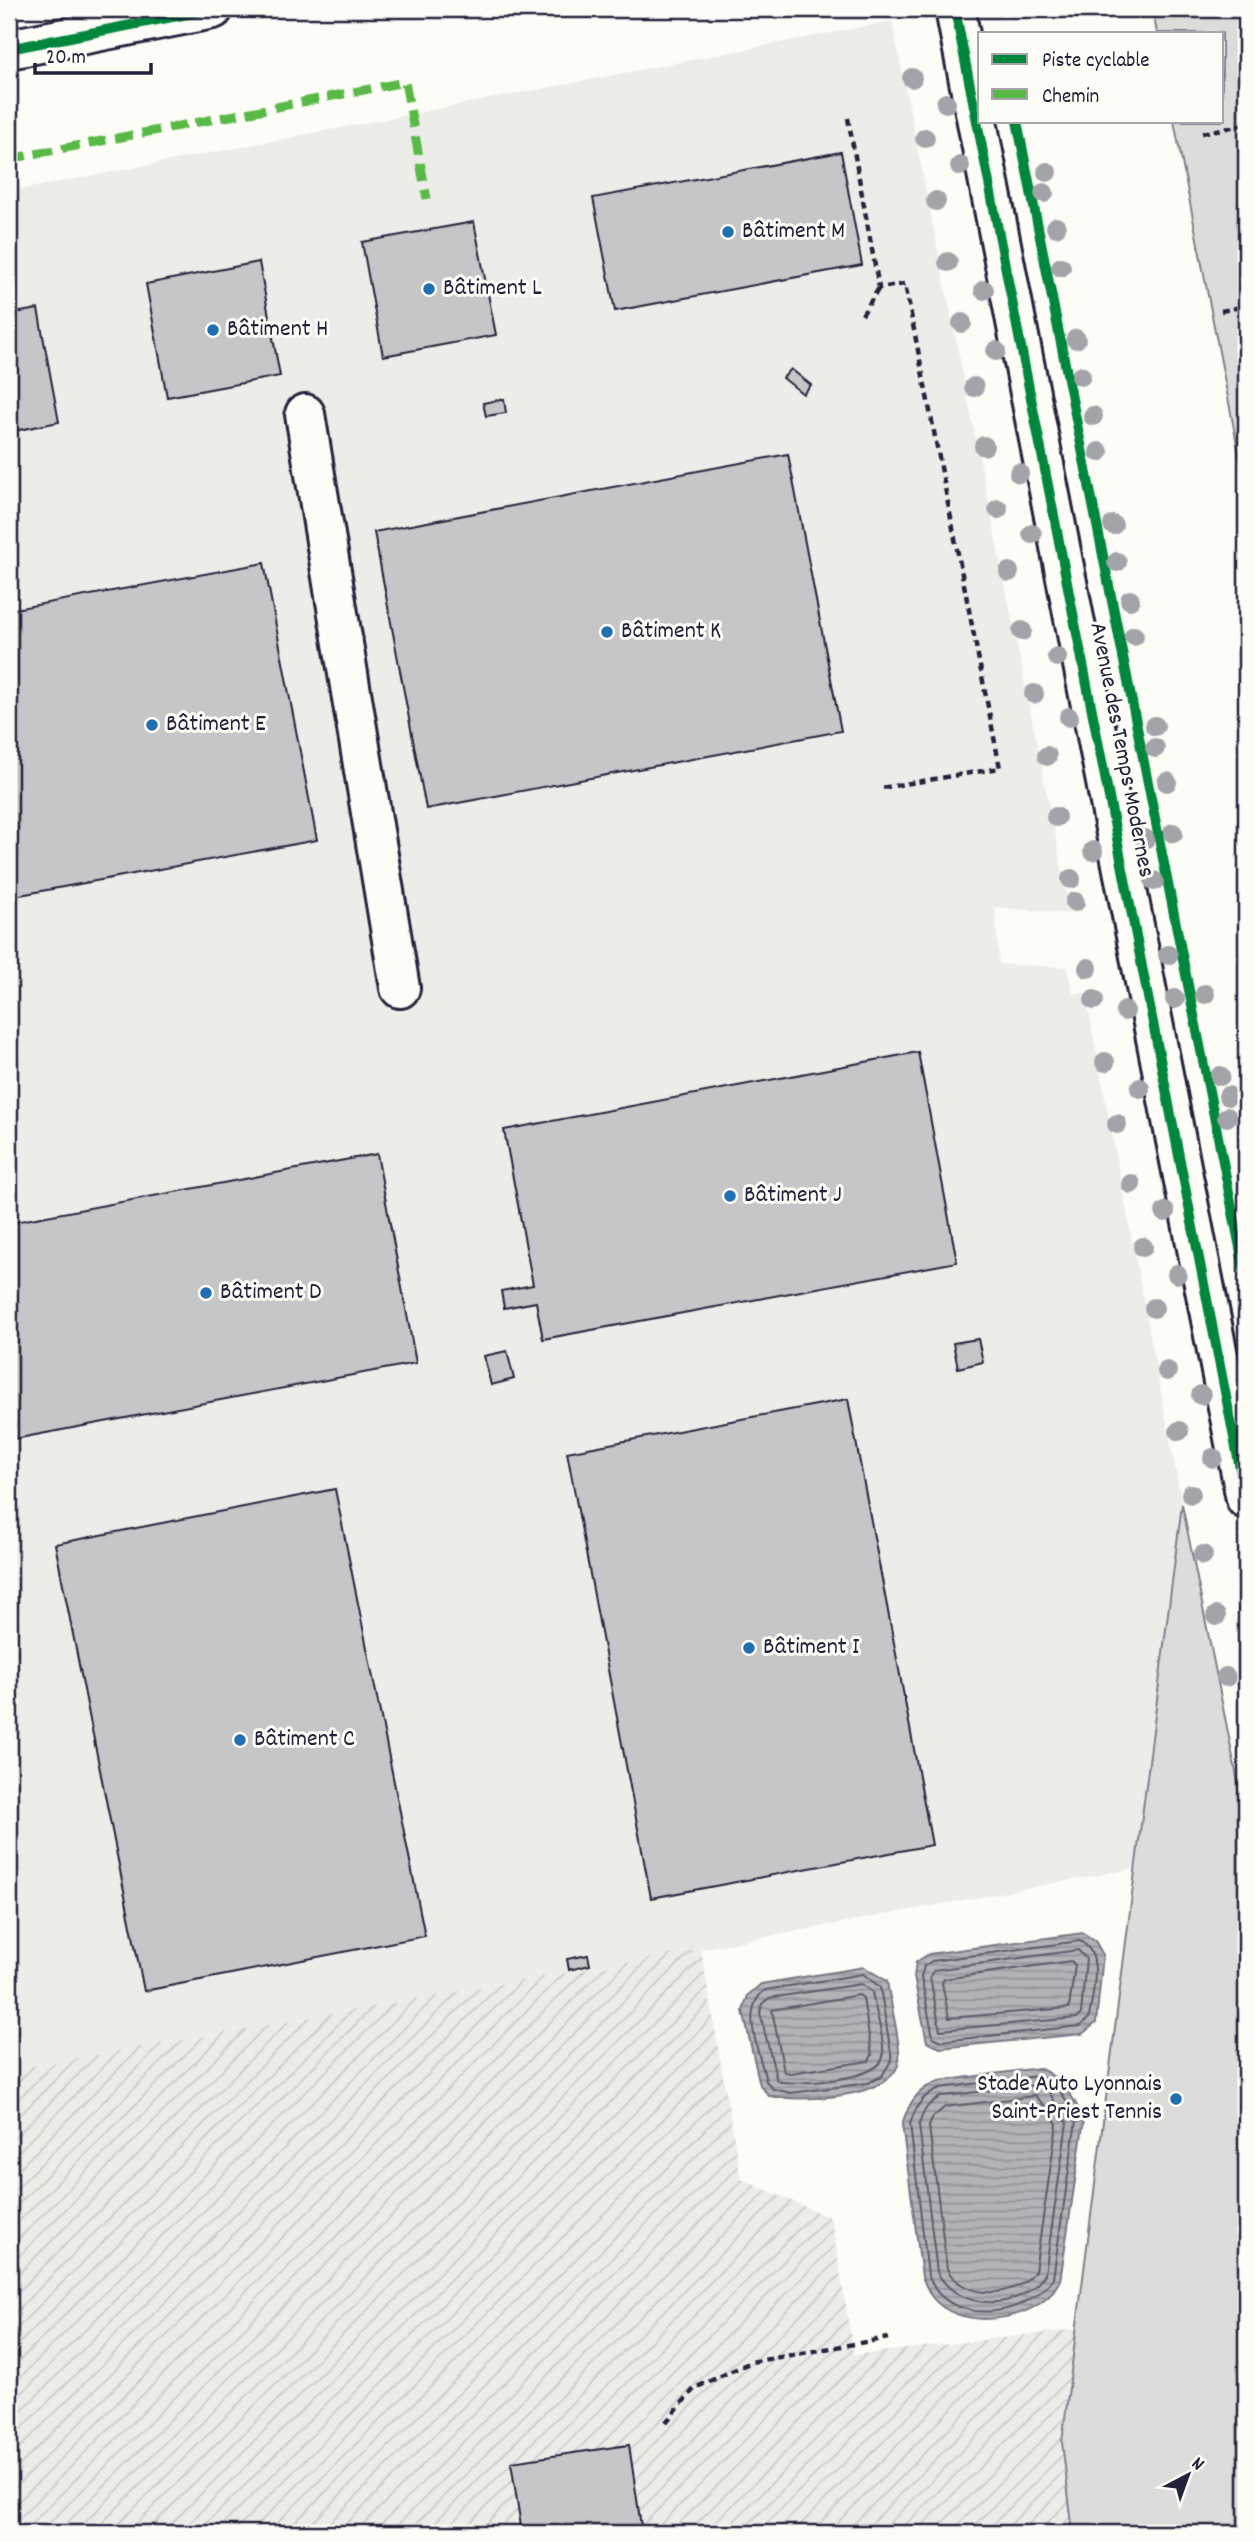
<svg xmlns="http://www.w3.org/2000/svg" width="1255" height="2542" font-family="Dekko,sans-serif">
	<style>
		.built { fill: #ecece9 }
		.industrial { fill: url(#industrial-furrows) }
		.garden { fill: #dddcdb; stroke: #807f8b; stroke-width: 2 }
		.water { fill: url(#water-rules); stroke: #787885; stroke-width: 2 }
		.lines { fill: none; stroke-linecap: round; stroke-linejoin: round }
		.shore { stroke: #5c5c6d; stroke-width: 2 }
		.building { fill: #c6c6c8; stroke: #22223b; stroke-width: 2 }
		.minor-casing { stroke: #22223b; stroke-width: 44 }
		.major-casing { stroke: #22223b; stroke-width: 44 }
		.path { stroke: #22223b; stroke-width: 4.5; stroke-dasharray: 7 5; stroke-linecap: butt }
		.minor { stroke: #fdfcf7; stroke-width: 38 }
		.major { stroke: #fdfcf7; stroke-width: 38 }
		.quiet { stroke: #58b947; stroke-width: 9; stroke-dasharray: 18 9; stroke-linecap: butt }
		.cycleway-casing { stroke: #fdfcf7; stroke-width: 15 }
		.cycleway { stroke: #00873e; stroke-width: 10 }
		.tree { fill: #a3a3aa }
		.poi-dot { fill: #1f6fb2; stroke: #fdfcf7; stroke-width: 2.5 }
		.labels { text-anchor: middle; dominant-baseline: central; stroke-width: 6; stroke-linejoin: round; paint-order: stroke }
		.poi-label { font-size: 24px; fill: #22223b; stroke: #fdfcf7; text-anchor: start }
		.street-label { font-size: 24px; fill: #22223b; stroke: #fdfcf7 }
	</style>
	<defs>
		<pattern id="industrial-furrows" width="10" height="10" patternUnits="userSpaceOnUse" patternTransform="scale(1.75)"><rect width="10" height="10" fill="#ecece9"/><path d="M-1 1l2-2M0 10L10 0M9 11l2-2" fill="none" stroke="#cacac9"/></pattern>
		<pattern id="water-rules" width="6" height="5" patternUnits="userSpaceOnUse" patternTransform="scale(1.75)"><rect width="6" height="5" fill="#b2b2b7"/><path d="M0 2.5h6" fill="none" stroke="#909096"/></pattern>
	</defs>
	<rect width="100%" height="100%" fill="#fdfcf7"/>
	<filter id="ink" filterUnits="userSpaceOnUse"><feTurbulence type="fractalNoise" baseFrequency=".0143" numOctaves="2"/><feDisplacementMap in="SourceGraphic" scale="14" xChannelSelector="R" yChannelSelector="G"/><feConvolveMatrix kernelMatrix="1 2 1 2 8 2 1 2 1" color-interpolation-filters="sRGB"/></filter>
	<g filter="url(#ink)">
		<path class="built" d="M 892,21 L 1071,914 L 995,907 L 999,964 L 1067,967 L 1073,994 L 1085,992 L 1182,1504 L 1136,1868 L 701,1949 L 9,2070 L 9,192 Z"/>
		<path class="industrial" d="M 701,1949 L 741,2179 L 831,2218 L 854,2355 L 1077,2329 L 1062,2442 L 1073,2533 L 9,2533 L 9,2070 Z"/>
		<path class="garden" d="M 1168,9 L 1246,9 L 1246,490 L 1174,121 L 1222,121 L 1222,33 L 1157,33 L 1153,12 Z
			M 1182,1504 L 1246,1822 L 1246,2533 L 1073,2533 L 1062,2442 Z"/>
		<path class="water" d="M 1083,1933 L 1095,1941 L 1103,1955 L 1096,2023 L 1082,2034 L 940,2048 L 927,2042 L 914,1977 L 916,1962 L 929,1954 Z
			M 864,1967 L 887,1981 C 889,1998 902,2046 899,2061 C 893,2099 799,2102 769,2096 L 760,2085 L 743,2011 L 748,1995 L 761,1984 Z
			M 1039,2068 C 1064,2080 1073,2096 1084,2120 L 1060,2281 C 1056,2286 1052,2294 1047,2298 C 1019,2323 957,2329 932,2297 C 928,2291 925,2283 922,2277 L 902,2124 C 909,2103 917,2089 939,2081 Z"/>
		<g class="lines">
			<path class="shore" d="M 1080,1941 C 1105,1954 1092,1995 1089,2018 L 1080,2026 L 942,2041 L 933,2037 L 921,1977 L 924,1966 L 932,1961 Z
				M 1078,1950 L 1086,1959 L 1081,2014 L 1077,2018 L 940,2030 L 930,1977 L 934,1970 Z
				M 1071,1961 L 1075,1965 L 1069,2008 L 949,2018 L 942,1983 L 944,1979 Z
				M 863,1974 L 880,1987 L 892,2059 L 882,2076 L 868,2083 L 791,2093 L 773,2089 L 766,2081 C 760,2053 739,2010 765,1990 Z
				M 861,1984 L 872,1992 C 875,2011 885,2038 883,2057 C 880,2080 796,2086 777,2081 L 760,2013 L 762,2004 L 769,1998 Z
				M 859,1995 L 863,1998 L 872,2055 L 869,2061 L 791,2073 L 784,2072 L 772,2010 Z
				M 1037,2076 C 1059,2083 1068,2101 1076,2121 L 1053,2278 C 1031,2312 970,2325 939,2294 C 934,2289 931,2281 928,2275 L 910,2124 C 916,2106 922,2095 940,2088 Z
				M 1036,2085 L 1048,2090 L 1067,2123 L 1045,2274 C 1021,2312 958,2312 937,2272 L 919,2125 C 923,2111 928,2102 943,2096 Z
				M 1035,2096 L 1050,2111 L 1057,2124 L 1035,2271 C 1016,2299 963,2300 947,2269 L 929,2126 L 933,2117 L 945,2107 Z"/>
		</g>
		<path class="building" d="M 841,152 L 862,265 L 615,311 L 593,198 Z
			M 474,222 L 496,335 L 383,356 L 362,242 Z
			M 259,262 L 280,376 L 167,397 L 146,284 Z
			M 38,309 L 59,422 L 9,432 L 9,314 Z
			M 791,369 L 811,385 L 803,394 L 783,378 Z
			M 504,399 L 506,413 L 486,416 L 483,403 Z
			M 788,454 L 841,731 L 426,809 L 374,532 Z
			M 264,563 L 317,840 L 9,897 L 9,610 Z
			M 918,1052 L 957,1262 L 543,1339 L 536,1302 L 504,1308 L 501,1291 L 533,1285 L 504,1130 Z
			M 377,1154 L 416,1363 L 9,1440 L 9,1223 Z
			M 978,1339 L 983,1362 L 958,1368 L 953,1343 Z
			M 507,1351 L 514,1379 L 491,1385 L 484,1356 Z
			M 848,1399 L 932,1845 L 651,1898 L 567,1452 Z
			M 335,1489 L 425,1936 L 144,1991 L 55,1544 Z
			M 588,1955 L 590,1965 L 569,1970 L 567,1959 Z
			M 629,2445 L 642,2533 L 522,2533 L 511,2462 Z"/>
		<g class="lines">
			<g class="minor-casing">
				<path id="minor" d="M 955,9 L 1246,1499
					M 305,414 L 400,988"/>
			</g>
			<g class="major-casing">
				<path id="major" d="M 9,49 L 213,9"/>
			</g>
			<path class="path" d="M 848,118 L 879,288 L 905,284 L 1000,768 L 881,788
				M 1202,133 L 1246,124
				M 1221,311 L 1246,306
				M 862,315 L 879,288
				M 666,2422 L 695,2388 L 751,2362 L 888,2338"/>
			<use href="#minor" class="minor"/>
			<use href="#major" class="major"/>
			<path class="quiet" d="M 9,159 L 405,82 L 427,199"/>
			<g class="cycleway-casing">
				<path id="cycleway" d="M 955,9 L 1246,1499
					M 9,49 L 213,9
					M 1017,121 L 1246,1278"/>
			</g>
			<use href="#cycleway" class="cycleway"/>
		</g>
		<g class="tree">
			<circle cx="912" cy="78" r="10"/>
			<circle cx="946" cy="103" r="10"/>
			<circle cx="925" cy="138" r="10"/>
			<circle cx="960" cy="166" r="10"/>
			<circle cx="1047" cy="172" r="10"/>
			<circle cx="1044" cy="193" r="10"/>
			<circle cx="936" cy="201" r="10"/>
			<circle cx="1056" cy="227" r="10"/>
			<circle cx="948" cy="262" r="10"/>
			<circle cx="1061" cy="267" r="10"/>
			<circle cx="984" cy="290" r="10"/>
			<circle cx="962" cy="323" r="10"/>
			<circle cx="1076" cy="339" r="10"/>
			<circle cx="996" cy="351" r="10"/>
			<circle cx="1081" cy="376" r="10"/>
			<circle cx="974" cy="387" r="10"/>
			<circle cx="1093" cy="416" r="10"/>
			<circle cx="984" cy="446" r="10"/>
			<circle cx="1099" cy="452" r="10"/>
			<circle cx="1019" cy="473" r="10"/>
			<circle cx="998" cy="509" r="10"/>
			<circle cx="1113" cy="525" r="10"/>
			<circle cx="1032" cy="534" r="10"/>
			<circle cx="1117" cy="562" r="10"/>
			<circle cx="1009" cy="572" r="10"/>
			<circle cx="1130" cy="600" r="10"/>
			<circle cx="1022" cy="631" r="10"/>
			<circle cx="1134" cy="636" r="10"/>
			<circle cx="1057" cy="657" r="10"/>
			<circle cx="1034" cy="694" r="10"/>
			<circle cx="1069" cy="717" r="10"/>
			<circle cx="1155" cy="726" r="10"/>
			<circle cx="1155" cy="748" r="10"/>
			<circle cx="1047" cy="756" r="10"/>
			<circle cx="1167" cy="782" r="10"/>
			<circle cx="1056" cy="817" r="10"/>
			<circle cx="1173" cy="833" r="10"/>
			<circle cx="1145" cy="839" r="10"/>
			<circle cx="1093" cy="851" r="10"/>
			<circle cx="1071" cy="879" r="10"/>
			<circle cx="1154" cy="881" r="10"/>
			<circle cx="1075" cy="902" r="10"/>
			<circle cx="1168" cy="955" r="10"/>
			<circle cx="1088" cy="968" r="10"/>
			<circle cx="1205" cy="994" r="10"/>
			<circle cx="1175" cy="999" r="10"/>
			<circle cx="1094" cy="1000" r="10"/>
			<circle cx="1125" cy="1011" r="10"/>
			<circle cx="1105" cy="1062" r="10"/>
			<circle cx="1220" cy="1076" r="10"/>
			<circle cx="1140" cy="1088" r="10"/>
			<circle cx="1228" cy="1096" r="10"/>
			<circle cx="1227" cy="1117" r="10"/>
			<circle cx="1117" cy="1124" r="10"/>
			<circle cx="1131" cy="1184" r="10"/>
			<circle cx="1165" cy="1212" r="10"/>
			<circle cx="1143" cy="1247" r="10"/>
			<circle cx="1177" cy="1274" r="10"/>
			<circle cx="1154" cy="1308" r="10"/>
			<circle cx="1167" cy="1371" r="10"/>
			<circle cx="1201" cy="1395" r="10"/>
			<circle cx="1179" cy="1431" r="10"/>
			<circle cx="1213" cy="1458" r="10"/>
			<circle cx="1191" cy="1494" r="10"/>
			<circle cx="1203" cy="1555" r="10"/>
			<circle cx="1216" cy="1616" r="10"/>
			<circle cx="1226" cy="1677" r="10"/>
		</g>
	</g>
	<g class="poi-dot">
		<circle cx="728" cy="232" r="7"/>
		<circle cx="429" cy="289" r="7"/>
		<circle cx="213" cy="330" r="7"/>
		<circle cx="607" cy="632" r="7"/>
		<circle cx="152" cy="725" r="7"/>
		<circle cx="730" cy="1196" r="7"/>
		<circle cx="206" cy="1293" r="7"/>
		<circle cx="749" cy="1648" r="7"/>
		<circle cx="240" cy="1740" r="7"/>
		<circle cx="1176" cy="2099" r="7"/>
	</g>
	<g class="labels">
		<g class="poi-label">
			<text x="742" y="232">Bâtiment M</text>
			<text x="443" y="289">Bâtiment L</text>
			<text x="227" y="330">Bâtiment H</text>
			<text x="621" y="632">Bâtiment K</text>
			<text x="166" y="725">Bâtiment E</text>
			<text x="744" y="1196">Bâtiment J</text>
			<text x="220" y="1293">Bâtiment D</text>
			<text x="763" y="1648">Bâtiment I</text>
			<text x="254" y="1740">Bâtiment C</text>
			<text x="1162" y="2085" text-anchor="end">Stade Auto Lyonnais<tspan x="1162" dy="28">Saint-Priest Tennis</tspan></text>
		</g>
		<g class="street-label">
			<text transform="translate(1121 750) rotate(79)">Avenue des Temps Modernes</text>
		</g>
	</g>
	<rect width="1255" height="2542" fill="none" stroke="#fdfcf7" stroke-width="35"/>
	<rect x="18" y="18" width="1220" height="2507" fill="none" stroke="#22223b" stroke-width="2.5" filter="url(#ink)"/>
	<rect x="978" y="32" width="245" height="91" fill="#fdfcf7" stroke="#a5a5ac" stroke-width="2"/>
	<rect x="992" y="54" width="35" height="10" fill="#00873e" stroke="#a5a5ac" stroke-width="2"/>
	<text x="1042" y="66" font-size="21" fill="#22223b">Piste cyclable</text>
	<rect x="992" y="89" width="35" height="10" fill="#58b947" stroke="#a5a5ac" stroke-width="2"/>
	<text x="1042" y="102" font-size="21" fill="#22223b">Chemin</text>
	<g transform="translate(1188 2475) rotate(41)" stroke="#fdfcf7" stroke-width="5" paint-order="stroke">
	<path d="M0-5L12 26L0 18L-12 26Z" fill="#22223b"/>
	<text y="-10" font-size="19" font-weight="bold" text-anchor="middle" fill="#22223b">N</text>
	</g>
	<path d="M35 63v10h116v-10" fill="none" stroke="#22223b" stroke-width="3.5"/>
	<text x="46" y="63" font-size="21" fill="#22223b" stroke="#fdfcf7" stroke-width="5" paint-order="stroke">20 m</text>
</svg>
